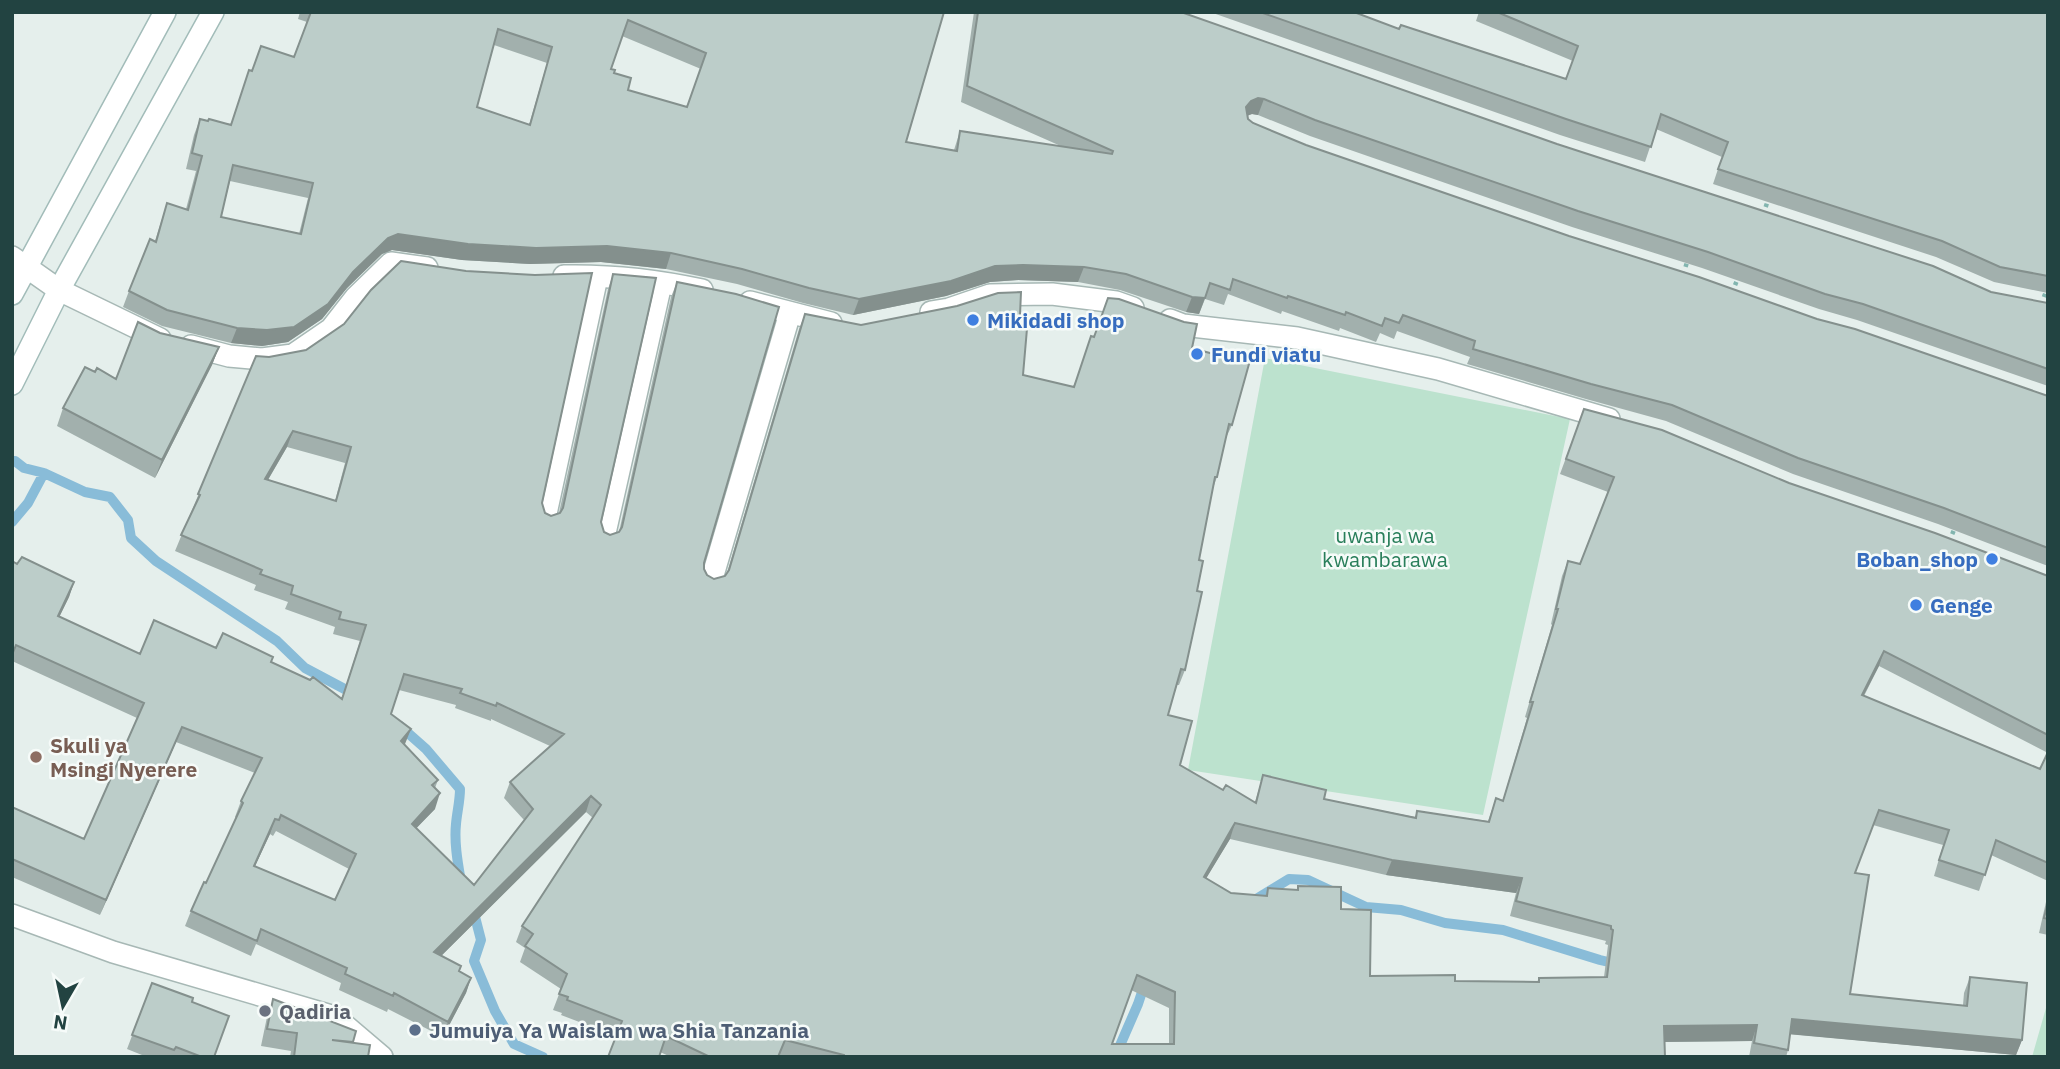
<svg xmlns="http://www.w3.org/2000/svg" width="2060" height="1069" font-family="'IBM Plex Sans',sans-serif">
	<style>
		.green { fill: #bce2ce }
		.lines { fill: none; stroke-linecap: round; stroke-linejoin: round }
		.stream { stroke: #89bcd8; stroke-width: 10 }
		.service-casing { stroke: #a7b8b5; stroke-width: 19 }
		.minor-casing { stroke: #a7b8b5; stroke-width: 24 }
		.secondary-casing { stroke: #a2bcb9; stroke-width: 24 }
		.path { stroke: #82b5af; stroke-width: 4.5; stroke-dasharray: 3.5 5; stroke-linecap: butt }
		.service { stroke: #fff; stroke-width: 16 }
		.minor { stroke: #fff; stroke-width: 21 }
		.secondary { stroke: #fff; stroke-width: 21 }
		.wall { fill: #a2b0ad; fill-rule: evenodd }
		.shaded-wall { fill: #84908d }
		.building { fill: #bccdc9; stroke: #84908d; stroke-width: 2; fill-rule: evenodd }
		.shop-dot { fill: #3f7fe0; stroke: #f6fbf9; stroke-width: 2.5 }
		.education-dot { fill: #8d6e63; stroke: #f6fbf9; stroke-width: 2.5 }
		.worship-dot { fill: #6b7280; stroke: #f6fbf9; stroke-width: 2.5 }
		.service-dot { fill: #5c6f8a; stroke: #f6fbf9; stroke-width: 2.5 }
		.labels { text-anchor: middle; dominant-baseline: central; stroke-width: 5; stroke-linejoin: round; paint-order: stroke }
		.shop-label { font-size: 21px; font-weight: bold; fill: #366cbe; stroke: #f6fbf9; text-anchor: start }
		.park-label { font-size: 21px; fill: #287e5a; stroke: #f6fbf9 }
		.education-label { font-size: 21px; font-weight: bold; fill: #785e54; stroke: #f6fbf9; text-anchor: start }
		.worship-label { font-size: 21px; font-weight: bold; fill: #5b616d; stroke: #f6fbf9; text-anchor: start }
		.service-label { font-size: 21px; font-weight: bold; fill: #4e5e75; stroke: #f6fbf9; text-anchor: start }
	</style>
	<rect width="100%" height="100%" fill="#e5efec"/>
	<path class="green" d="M 1265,358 L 1570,419 L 1483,815 L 1188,770 Z
		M 2048,1001 L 2048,1057 L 2032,1057 Z"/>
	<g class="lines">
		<path class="stream" d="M 15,461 L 24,468 L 44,473 L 85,492 L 110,497 L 128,520 L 131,538 L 156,561 L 277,641 L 305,668 L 354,694
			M 12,522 L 28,503 L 44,473
			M 400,726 L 426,749 L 460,789 C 460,801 457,812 456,824 C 454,843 458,864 461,882
			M 1253,901 L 1289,879 L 1308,880 L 1366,907 L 1401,910 L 1445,923 L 1503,930 L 1600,960 L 1617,964
			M 473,909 L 481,940 L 474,961 L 495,1011 L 514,1044 L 543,1057
			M 1115,1057 L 1138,1004 L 1145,983"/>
		<g class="service-casing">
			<path id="service" d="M 547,521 L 600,275
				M 606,540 L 664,282"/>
		</g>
		<g class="minor-casing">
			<path id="minor" d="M 12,257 L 59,290 L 160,339
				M 564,276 C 611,275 656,280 702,290
				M 750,302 L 831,323
				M 931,312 L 949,309 L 990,295 L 1052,294 L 1116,302 L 1133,308
				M 1170,320 L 1183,325 L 1297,338 L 1438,369 L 1609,419
				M 191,346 L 229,356 L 262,359 L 293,355 L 331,329 L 356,297 L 391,263 L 427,268
				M 711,582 L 790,313
				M 12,915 L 113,952 L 335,1017 L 382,1057"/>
		</g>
		<g class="secondary-casing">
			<path id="secondary" d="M 12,294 L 165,12
				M 12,384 L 59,290 L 213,12"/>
		</g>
		<path class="path" d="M 1763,215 L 1769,197
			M 1683,275 L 1688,259
			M 1732,293 L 1739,275
			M 2041,305 L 2048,286
			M 1949,542 L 1956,525"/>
		<use href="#service" class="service"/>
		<use href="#minor" class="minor"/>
		<use href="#secondary" class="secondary"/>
	</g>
	<path class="wall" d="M 300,12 L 944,12 L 906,142 L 954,150 L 960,131 L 1063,147 L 961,102 L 974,12 L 1181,12 L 1557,144 L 1991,292 L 2048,303 L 2048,386 L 1857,320 L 1819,309 L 1702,268 L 1572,227 L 1310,136 L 1258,115 L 1252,114 L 1247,116 L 1248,119 L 1253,123 L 1306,145 L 1569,236 L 2048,396 L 2048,566 L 1938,524 L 1793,474 L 1666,421 L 1586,399 L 1467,364 L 1470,357 L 1397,331 L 1394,339 L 1380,333 L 1376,342 L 1340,328 L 1339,331 L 1282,311 L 1281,314 L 1228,294 L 1224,305 L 1205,299 L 1199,314 L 1186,312 L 1120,290 L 1078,282 L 1018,280 L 990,282 L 946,296 L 853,315 L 803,303 L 737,284 L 666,269 L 601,262 L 530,264 L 462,260 L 392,250 L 382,254 L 347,288 L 322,319 L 288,342 L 262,346 L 231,343 L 162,326 L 123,307 L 129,291 L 155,241 L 167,203 L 186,209 L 196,171 L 186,169 L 194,135 L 200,119 L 231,124 L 294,57 L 307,22 L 298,19 ZM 622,36 L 701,69 L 687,107 L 628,90 L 611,69 ZM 494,45 L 547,63 L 529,125 L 477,107 ZM 230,181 L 308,198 L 299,234 L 221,217 Z
		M 1210,12 L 1354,12 L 1399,29 L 1566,79 L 1573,61 L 1476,21 L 1479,12 L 2048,12 L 2048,293 L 1994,282 L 1936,257 L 1713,184 L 1722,157 L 1656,129 L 1645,162 L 1560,135 Z
		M 613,274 L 601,522 L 604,532 L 610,535 L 619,532 L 671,297 L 677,282 L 704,569 L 707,575 L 714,579 L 725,576 L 727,573 L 799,329 L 805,314 L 861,325 L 1020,315 L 1023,375 L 1073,387 L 1094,337 L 1192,348 L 1232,425 L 1225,440 L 1217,477 L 1213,488 L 1199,560 L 1197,591 L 1185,670 L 1179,685 L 1177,685 L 1168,715 L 1180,765 L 1223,790 L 1255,802 L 1263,775 L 1324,799 L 1415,817 L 1417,811 L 1488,821 L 1496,798 L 1503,800 L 1527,718 L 1525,717 L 1552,625 L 1551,624 L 1562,576 L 1568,561 L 1580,564 L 1608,492 L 1560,474 L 1584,409 L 2048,576 L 2048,881 L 1991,855 L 1979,891 L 1934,876 L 1943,845 L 1873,825 L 1855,873 L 1850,994 L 1963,1005 L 1964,993 L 1970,977 L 2022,1040 L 2016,1055 L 1790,1034 L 1788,1050 L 1786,1057 L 1749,1057 L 1752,1041 L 1664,1042 L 1665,1057 L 784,1057 L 779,1056 L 779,1057 L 671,1057 L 660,1052 L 659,1057 L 608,1057 L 616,1036 L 561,1015 L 562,1013 L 553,1010 L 561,989 L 520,962 L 525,948 L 516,942 L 522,926 L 593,818 L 586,812 L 441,956 L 460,972 L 471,978 L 466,993 L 443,1037 L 388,1009 L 387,1012 L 339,990 L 341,983 L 256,944 L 251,956 L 185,926 L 191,911 L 206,883 L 236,818 L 235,817 L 241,801 L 255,773 L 176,742 L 100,915 L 12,877 L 12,807 L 84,839 L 137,718 L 12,661 L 12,561 L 74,582 L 69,597 L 59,617 L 140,654 L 216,648 L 271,662 L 342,698 L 360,641 L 333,634 L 335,627 L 285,609 L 288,602 L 254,590 L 256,585 L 175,551 L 256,356 L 542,503 L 545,513 L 551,516 L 559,513 L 608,289 ZM 287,447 L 345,463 L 335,501 L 268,480 ZM 1879,666 L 2048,753 L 2040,769 L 1864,696 ZM 399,690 L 456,705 L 455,708 L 491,721 L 491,719 L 550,746 L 510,782 L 504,798 L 524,820 L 474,885 L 416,828 L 435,809 L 435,788 L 438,780 L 404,745 L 391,714 ZM 276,831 L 349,869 L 335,900 L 255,866 L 270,834 L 273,836 ZM 1230,839 L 1386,875 L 1516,893 L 1510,916 L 1606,941 L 1605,944 L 1608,945 L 1604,977 L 1539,978 L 1537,982 L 1455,981 L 1370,976 L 1341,909 L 1298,886 L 1297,890 L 1268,888 L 1265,896 L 1231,893 L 1206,878 ZM 1131,990 L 1169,1008 L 1169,1044 L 1112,1044 Z
		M 160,333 L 219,347 L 212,365 L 155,478 L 57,426 L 63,408 L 95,372 L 116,379 Z
		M 2048,893 L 2048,935 L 2039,933 Z
		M 152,983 L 192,1002 L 214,1057 L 147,1057 L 127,1049 Z
		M 273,999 L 353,1043 L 368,1057 L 290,1057 L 291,1051 L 261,1046 L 267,1017 Z"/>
	<path class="shaded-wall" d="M 1258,98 L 1264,99 L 1258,115 L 1252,114 L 1246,116 L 1246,107 L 1251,101 Z
		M 398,234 L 607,246 L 671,253 L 666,269 L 601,262 L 530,264 L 462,260 L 392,250 L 382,254 L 347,288 L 322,319 L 288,342 L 262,346 L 231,343 L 237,328 L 353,272 L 388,238 Z
		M 1023,265 L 1084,267 L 1078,282 L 1018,280 L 990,282 L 946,296 L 853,315 L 859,299 L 995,266 Z
		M 1192,297 L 1205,298 L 1199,314 L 1186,312 Z
		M 219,347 L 212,365 L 155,478 L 162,460 Z
		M 293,431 L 287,447 L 259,495 L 265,479 Z
		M 74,582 L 69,597 L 52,632 L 58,616 Z
		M 1884,651 L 1879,666 L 1856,710 L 1862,695 Z
		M 182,727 L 176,742 L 100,915 L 106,900 Z
		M 411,729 L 405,744 L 395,756 L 401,741 Z
		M 440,793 L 435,809 L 406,839 L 412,824 Z
		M 591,796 L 586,812 L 429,968 L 434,952 Z
		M 275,819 L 270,834 L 248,881 L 254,866 Z
		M 1235,823 L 1230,839 L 1198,892 L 1204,877 Z
		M 1392,860 L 1522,878 L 1516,893 L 1386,875 Z
		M 471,978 L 466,993 L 443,1037 L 448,1022 Z
		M 1792,1019 L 2022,1040 L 2016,1055 L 1787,1034 Z
		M 1757,1025 L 1752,1041 L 1658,1042 L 1664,1026 Z"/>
	<path class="building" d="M 311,12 L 944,12 L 906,142 L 957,151 L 960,131 L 1112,154 L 1113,151 L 967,86 L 978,12 L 1181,12 L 1557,144 L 1933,266 L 1991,292 L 2048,303 L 2048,369 L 1863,304 L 1825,294 L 1708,252 L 1578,211 L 1315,120 L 1264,99 L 1258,98 L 1251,101 L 1246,107 L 1248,119 L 1253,123 L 1306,145 L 1569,236 L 1699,277 L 1817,319 L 1855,329 L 2048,396 L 2048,548 L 1944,508 L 1798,458 L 1672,405 L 1591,384 L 1473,349 L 1475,341 L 1403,315 L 1399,323 L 1385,318 L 1382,326 L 1346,312 L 1345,315 L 1288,296 L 1287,298 L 1233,279 L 1230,290 L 1210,283 L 1205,298 L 1192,297 L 1126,274 L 1084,267 L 1023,265 L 995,266 L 951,281 L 859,299 L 809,288 L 742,269 L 671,253 L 607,246 L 536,248 L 468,244 L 398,234 L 388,238 L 353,272 L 328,304 L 294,327 L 267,330 L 237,328 L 167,310 L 129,291 L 150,239 L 156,242 L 167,203 L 188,210 L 202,156 L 192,153 L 200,119 L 208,121 L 209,119 L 231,125 L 249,70 L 252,71 L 261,46 L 294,57 ZM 628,20 L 706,53 L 687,107 L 628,90 L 631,78 L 614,73 L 615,70 L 611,69 ZM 498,29 L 552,47 L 530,125 L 477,107 ZM 233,165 L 313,183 L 301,234 L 221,217 Z
		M 1260,12 L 1354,12 L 1399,29 L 1401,25 L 1566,79 L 1578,46 L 1497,12 L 2048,12 L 2048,276 L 2000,267 L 1942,241 L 1718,169 L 1728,142 L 1661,114 L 1651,147 L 1566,119 Z
		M 401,261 L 466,271 L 535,275 L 592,273 L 542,503 L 545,513 L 551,516 L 560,513 L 563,508 L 613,274 L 656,278 L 601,522 L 604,532 L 610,535 L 619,532 L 622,527 L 677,282 L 736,294 L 779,307 L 704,563 L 704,569 L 707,575 L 714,579 L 725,576 L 729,570 L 805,314 L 861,325 L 957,306 L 998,293 L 1021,292 L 1020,315 L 1028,317 L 1023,375 L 1074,387 L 1091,336 L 1094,337 L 1108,298 L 1119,299 L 1184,322 L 1197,324 L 1192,348 L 1249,364 L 1232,425 L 1229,424 L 1217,477 L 1215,477 L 1199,560 L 1203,561 L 1197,591 L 1202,592 L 1185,670 L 1181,669 L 1168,715 L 1192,721 L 1180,765 L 1223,790 L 1226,785 L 1256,803 L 1263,775 L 1326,790 L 1324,799 L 1416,818 L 1417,811 L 1489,822 L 1496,798 L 1503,801 L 1533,702 L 1530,702 L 1558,609 L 1556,609 L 1568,561 L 1580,564 L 1614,477 L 1566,459 L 1584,409 L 1662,430 L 1789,483 L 1935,533 L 2048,576 L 2048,735 L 1884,651 L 1862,695 L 2040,769 L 2048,752 L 2048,863 L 1996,840 L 1985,875 L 1939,860 L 1949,830 L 1879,810 L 1855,873 L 1869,875 L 1850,994 L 1967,1006 L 1970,977 L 2027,983 L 2022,1040 L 1792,1019 L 1788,1050 L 1754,1043 L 1757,1025 L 1664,1026 L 1665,1057 L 844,1057 L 844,1055 L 785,1040 L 778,1057 L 710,1057 L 666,1036 L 659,1057 L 652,1056 L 651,1057 L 608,1057 L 622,1021 L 567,1000 L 568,997 L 559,994 L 567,974 L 525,946 L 533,934 L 522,926 L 601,805 L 591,796 L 434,952 L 461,966 L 459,971 L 471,978 L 448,1022 L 394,993 L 393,996 L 345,974 L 347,968 L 261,929 L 257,941 L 191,911 L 204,882 L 206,883 L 243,803 L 241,801 L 262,758 L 182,727 L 106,900 L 12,859 L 12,807 L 84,839 L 144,703 L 16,645 L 12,655 L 12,561 L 17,564 L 22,557 L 74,582 L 58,616 L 140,654 L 154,620 L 216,648 L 223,633 L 273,657 L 271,662 L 310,680 L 313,677 L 342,699 L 366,625 L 339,619 L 341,612 L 291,594 L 293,586 L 260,574 L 262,570 L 181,535 L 200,495 L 198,494 L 256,356 L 269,357 L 306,350 L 344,324 L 371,290 ZM 293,431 L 351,447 L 336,501 L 265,479 ZM 404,674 L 462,689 L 460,693 L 496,706 L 497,703 L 564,734 L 510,782 L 533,809 L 474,885 L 412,824 L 440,793 L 432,785 L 438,780 L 401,741 L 411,729 L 391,714 ZM 281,815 L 356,854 L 335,900 L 254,866 L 275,819 L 279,820 ZM 1235,823 L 1392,860 L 1522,878 L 1516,901 L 1611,926 L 1611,929 L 1613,930 L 1607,977 L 1539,978 L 1539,982 L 1455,981 L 1455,975 L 1370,976 L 1371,910 L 1341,909 L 1341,887 L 1298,886 L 1298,890 L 1268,888 L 1267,896 L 1231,893 L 1204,877 ZM 1137,975 L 1175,992 L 1174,1044 L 1112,1044 Z
		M 138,322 L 160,333 L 219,347 L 162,460 L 63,408 L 85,367 L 95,372 L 97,368 L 116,379 Z
		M 2048,902 L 2048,919 L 2044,918 Z
		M 152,983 L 193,998 L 192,1002 L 229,1016 L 214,1057 L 202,1057 L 176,1047 L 174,1050 L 132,1035 Z
		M 273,999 L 356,1031 L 353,1042 L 332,1040 L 370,1045 L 368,1057 L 294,1057 L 297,1033 L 267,1029 Z"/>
	<g class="shop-dot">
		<circle cx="973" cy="320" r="7"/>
		<circle cx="1197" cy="354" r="7"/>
		<circle cx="1992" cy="559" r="7"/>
		<circle cx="1916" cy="605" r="7"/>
	</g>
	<circle class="education-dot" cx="36" cy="757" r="7"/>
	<circle class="worship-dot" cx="265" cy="1011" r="7"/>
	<circle class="service-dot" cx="415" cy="1030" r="7"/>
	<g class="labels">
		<g class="shop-label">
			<text x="987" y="320">Mikidadi shop</text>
			<text x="1211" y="354">Fundi viatu</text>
			<text x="1978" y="559" text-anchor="end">Boban_shop</text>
			<text x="1930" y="605">Genge</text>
		</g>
		<g class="park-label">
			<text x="1385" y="535">uwanja wa<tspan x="1385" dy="24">kwambarawa</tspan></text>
		</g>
		<g class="education-label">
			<text x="50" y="745">Skuli ya<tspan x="50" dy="24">Msingi Nyerere</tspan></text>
		</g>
		<g class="worship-label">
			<text x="279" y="1011">Qadiria</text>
		</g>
		<g class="service-label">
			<text x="429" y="1030">Jumuiya Ya Waislam wa Shia Tanzania</text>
		</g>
	</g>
	<rect width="2060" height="1069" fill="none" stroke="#224341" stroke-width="28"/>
	<g transform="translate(63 1006) rotate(189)" stroke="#f6fbf9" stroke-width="5" paint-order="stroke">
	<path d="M0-5L12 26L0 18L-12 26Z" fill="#224341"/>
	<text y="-10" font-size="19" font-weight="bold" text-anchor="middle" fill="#224341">N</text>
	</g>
</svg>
